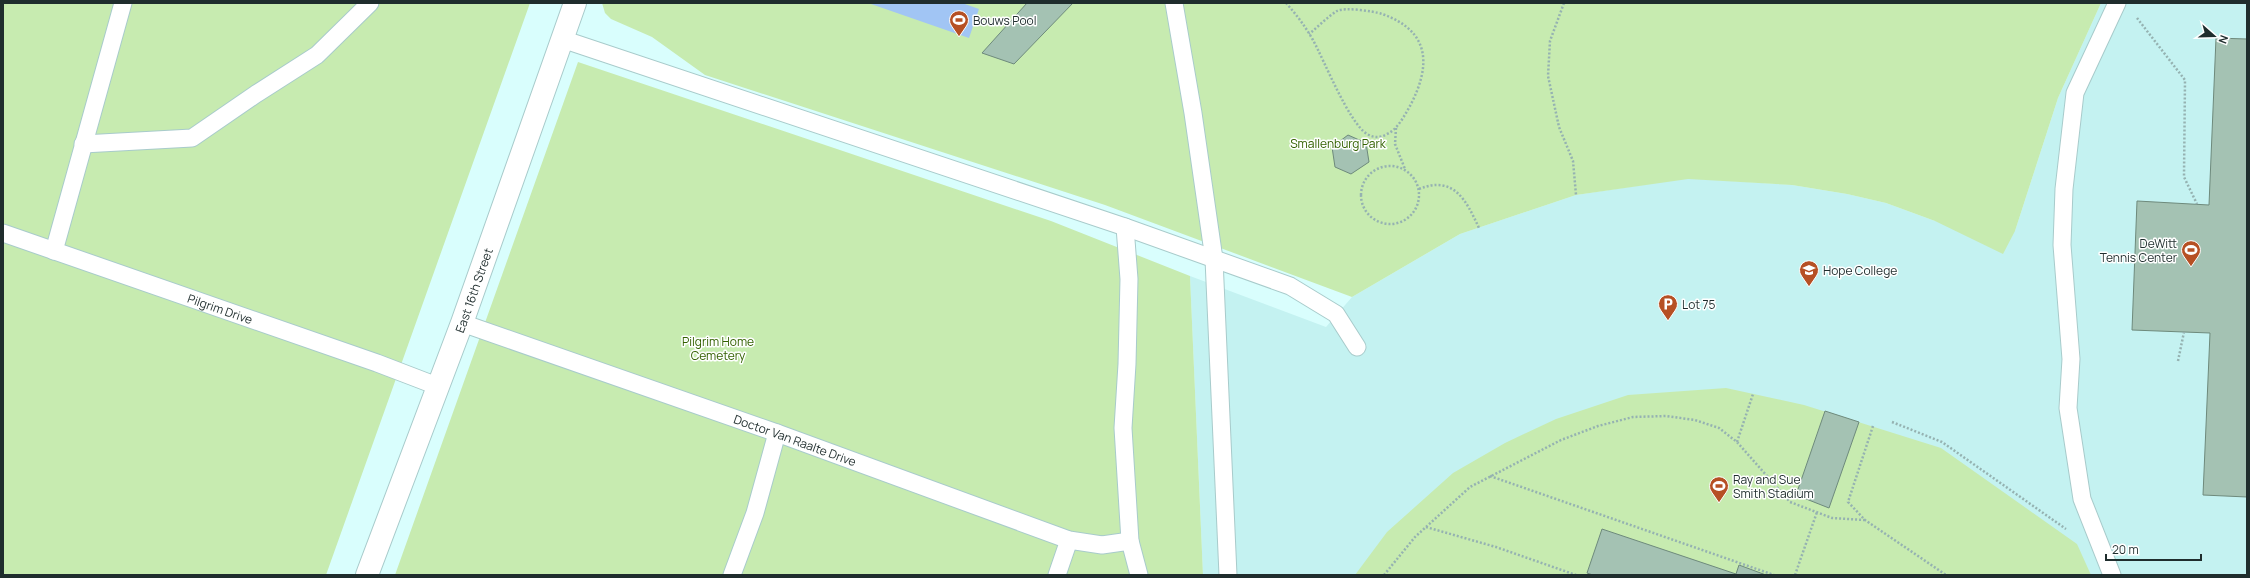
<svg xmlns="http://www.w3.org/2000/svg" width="2250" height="578" font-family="Manrope,sans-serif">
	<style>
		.built { fill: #c4f2f1 }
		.green { fill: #c7ebb0 }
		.water { fill: #a1c5f4 }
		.building { fill: #a4c2b3; stroke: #6e8a7c }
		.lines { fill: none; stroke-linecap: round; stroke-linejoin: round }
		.service-casing { stroke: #a8cbcb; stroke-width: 19 }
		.secondary-casing { stroke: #a8cbcb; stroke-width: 24 }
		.path { stroke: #95b2b1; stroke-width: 2.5; stroke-dasharray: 2 2; stroke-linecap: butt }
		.service { stroke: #fff; stroke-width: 17 }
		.secondary { stroke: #fff; stroke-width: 22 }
		.labels { text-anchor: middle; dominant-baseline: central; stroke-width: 3; stroke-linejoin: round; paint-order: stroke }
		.poi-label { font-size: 12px; fill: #1f2d2d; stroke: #fff; text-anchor: start }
		.park-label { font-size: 12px; fill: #336100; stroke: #fff }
		.street-label { font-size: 12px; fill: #1f2d2d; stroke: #fff }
	</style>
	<rect width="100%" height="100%" fill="#d9fefd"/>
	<path class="built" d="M 2101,3 L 2247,3 L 2247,575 L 1203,575 L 1190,276 L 1326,327 L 1352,297 L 1460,234 L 1576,195 L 1688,178 L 1792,185 L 1847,194 L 1886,203 L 1935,221 L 2015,231 L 2058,98 Z"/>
	<path class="green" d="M 3,3 L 530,3 L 326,575 L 3,575 Z
		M 602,3 L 2101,3 L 2058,98 L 2015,231 L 2003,254 L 1935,221 L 1886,203 L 1847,194 L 1792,185 L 1688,179 L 1576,195 L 1460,234 L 1352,297 L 1105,205 L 705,75 L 652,37 L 611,19 L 605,13 Z
		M 578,62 L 1051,221 L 1190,276 L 1203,575 L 395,575 Z
		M 1726,388 L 1804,405 L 1941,448 L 2077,544 L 2091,575 L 1355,575 L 1387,532 L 1453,473 L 1505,443 L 1556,419 L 1628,395 Z"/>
	<path class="water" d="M 962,3 L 979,9 L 969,38 L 871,4 Z"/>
	<path class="building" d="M 1027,3 L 1073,3 L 1014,64 L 982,53 Z
		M 2216,38 L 2247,39 L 2247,497 L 2203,495 L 2210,333 L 2132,330 L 2137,201 L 2209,205 Z
		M 1348,135 L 1366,143 L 1369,162 L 1351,174 L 1335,167 L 1332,147 Z
		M 1825,411 L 1859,422 L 1829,508 L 1796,495 Z
		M 1602,529 L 1736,574 L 1739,565 L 1766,575 L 1593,575 L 1587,573 Z"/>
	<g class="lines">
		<g class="service-casing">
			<g id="service">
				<path d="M 1174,3 L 1193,113 L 1214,259 L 1228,575"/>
				<path d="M 562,39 L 1125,227 L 1290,286 L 1336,314 L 1357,347"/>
				<path d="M 83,144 L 192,138 L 256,94 L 317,55 L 370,3"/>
				<path d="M 1125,227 L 1129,279 L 1127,364 L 1123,428 L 1130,541 L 1139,575"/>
				<path id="s1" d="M 3,233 L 377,363 L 437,386"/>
				<path d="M 54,251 L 123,3"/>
				<path id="s2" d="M 462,323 L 777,433 L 1069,540 L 1102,545 L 1130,541"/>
				<path d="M 732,575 L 755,513 L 777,433"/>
				<path d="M 1057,575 L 1069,540"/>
				<path d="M 2112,575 L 2082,499 L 2068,408 L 2071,359 L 2062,245 L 2064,189 L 2075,93 L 2117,3"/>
			</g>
		</g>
		<g class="secondary-casing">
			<g id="secondary">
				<path id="s3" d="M 367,575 L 462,323 L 575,3"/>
			</g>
		</g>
		<path class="path" d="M 1286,3 C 1296,14 1305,26 1313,40 C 1324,60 1349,123 1367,134 C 1374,138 1380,138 1387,134 C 1398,129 1404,116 1410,106 C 1431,66 1431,31 1382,14 C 1373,11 1345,7 1337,11 C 1327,17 1318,27 1309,34
			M 1564,3 L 1550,41 L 1548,76 L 1559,127 L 1573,161 L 1576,195
			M 2137,18 L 2185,80 L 2184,177 L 2197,204
			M 1396,128 L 1395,144 L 1405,169
			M1361 195a29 29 0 1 1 58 0a29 29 0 1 1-58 0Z
			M 1419,189 C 1454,175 1466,200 1479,228
			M 2178,361 L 2184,332
			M 1892,422 L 1942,442 L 2066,529
			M 1873,426 L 1848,502 L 1865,520 L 1946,575
			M 1737,442 L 1753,394
			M 1490,476 L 1774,575
			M 1426,527 L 1496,547 L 1576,575
			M 1384,575 L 1415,537 L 1470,487 L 1561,440 L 1598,426 L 1633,417 L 1666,416 L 1695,420 L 1719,428 L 1737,442 L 1790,502 L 1832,518 L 1865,520
			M 1795,575 L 1817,512"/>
		<use href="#service" class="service"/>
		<use href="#secondary" class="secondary"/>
	</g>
	<defs>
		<g id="stadium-pin" transform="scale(1)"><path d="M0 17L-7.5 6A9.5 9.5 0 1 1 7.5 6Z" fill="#b65024" stroke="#fff"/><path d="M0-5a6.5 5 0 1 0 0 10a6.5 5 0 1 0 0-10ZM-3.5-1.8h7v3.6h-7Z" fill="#fff"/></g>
		<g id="university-pin" transform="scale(1)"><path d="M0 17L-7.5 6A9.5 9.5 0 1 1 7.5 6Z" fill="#b65024" stroke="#fff"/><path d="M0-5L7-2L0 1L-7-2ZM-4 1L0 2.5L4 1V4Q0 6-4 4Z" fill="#fff"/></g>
		<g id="parking-pin" transform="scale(1)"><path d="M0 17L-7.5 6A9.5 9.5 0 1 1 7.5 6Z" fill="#b65024" stroke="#fff"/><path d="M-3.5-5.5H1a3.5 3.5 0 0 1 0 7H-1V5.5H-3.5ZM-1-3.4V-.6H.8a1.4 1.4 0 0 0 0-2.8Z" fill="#fff"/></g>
	</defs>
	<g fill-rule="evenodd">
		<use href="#stadium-pin" x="959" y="20"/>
		<use href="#stadium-pin" x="2191" y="250"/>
		<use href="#university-pin" x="1809" y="270"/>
		<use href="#parking-pin" x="1668" y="304"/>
		<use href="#stadium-pin" x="1719" y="486"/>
	</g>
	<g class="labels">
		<g class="poi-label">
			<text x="973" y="20">Bouws Pool</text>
			<text x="2177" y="243" text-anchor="end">DeWitt<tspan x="2177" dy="14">Tennis Center</tspan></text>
			<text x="1823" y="270">Hope College</text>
			<text x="1682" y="304">Lot 75</text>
			<text x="1733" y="479">Ray and Sue<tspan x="1733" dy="14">Smith Stadium</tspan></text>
		</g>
		<g class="park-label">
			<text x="1338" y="143">Smallenburg Park</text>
			<text x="718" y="341">Pilgrim Home<tspan x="718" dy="14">Cemetery</tspan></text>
		</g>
		<g class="street-label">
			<text stroke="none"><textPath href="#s3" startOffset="304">East 16th Street</textPath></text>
			<text stroke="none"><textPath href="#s1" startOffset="230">Pilgrim Drive</textPath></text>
			<text stroke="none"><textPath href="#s2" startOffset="353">Doctor Van Raalte Drive</textPath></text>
		</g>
	</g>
	<rect width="2250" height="578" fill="none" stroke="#1f2d2d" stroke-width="8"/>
	<g transform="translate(2214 36) rotate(110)" stroke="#ffffff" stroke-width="3" paint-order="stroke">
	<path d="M0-3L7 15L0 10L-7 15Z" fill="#1f2d2d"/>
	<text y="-6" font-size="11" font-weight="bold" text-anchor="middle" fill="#1f2d2d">N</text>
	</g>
	<path d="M2106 554v6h95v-6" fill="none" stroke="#1f2d2d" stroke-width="2"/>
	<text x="2112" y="554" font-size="12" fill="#1f2d2d" stroke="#ffffff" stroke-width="3" paint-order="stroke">20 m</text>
</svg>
